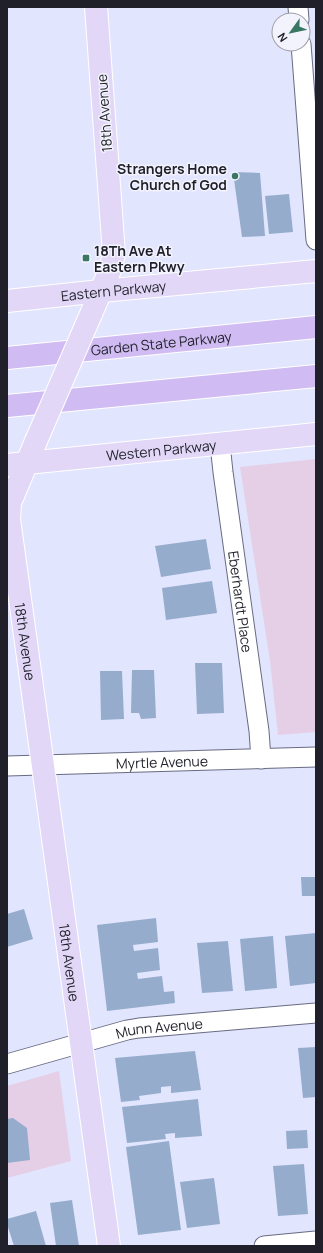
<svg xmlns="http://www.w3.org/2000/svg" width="323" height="1253" font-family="Manrope,sans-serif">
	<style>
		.green { fill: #e5cfe6 }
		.building { fill: #95accd }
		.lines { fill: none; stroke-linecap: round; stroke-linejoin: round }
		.minor-casing { stroke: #686b81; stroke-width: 21 }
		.major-casing { stroke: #fff; stroke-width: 24 }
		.highway-casing { stroke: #fff; stroke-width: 24 }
		.minor { stroke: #fff; stroke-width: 19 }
		.major { stroke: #e3d7f8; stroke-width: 22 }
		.highway { stroke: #d0bcf3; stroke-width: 22 }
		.major-bridge-casing { stroke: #fff; stroke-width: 24; stroke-linecap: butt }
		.major-bridge { stroke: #e3d7f8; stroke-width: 22 }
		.poi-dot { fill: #3a7763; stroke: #f2f3fd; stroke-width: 1.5 }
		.labels { text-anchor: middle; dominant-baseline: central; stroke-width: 3; stroke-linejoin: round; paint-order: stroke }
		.street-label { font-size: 14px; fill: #1f2029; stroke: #f2f3fd }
		.poi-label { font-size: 14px; font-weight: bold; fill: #1f2029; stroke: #f2f3fd; text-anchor: end }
	</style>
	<rect width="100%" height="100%" fill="#e2e5fe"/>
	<path class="green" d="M 316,459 L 316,732 L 278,735 L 270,661 L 240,467 Z
		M 59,1071 L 71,1161 L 7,1178 L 7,1086 Z"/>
	<path class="building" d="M 233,172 L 260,173 L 265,236 L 242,237 Z
		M 289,194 L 293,232 L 269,234 L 265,196 Z
		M 206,539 L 211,569 L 161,577 L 155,546 Z
		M 212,581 L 217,613 L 166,620 L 162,588 Z
		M 195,663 L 222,663 L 224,713 L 197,714 Z
		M 132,670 L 154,670 L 156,718 L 141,719 L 139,713 L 131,713 Z
		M 100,671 L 122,671 L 124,719 L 101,720 Z
		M 301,877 L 316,877 L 316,896 L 302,896 Z
		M 24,909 L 33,939 L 7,947 L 7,914 Z
		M 156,918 L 158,942 L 133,945 L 134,951 L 158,948 L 160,970 L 137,973 L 138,979 L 162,976 L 164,992 L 174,991 L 175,1003 L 107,1011 L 97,925 Z
		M 316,933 L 316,983 L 290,986 L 285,936 Z
		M 273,936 L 277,988 L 245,991 L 240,939 Z
		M 228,941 L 233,991 L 202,993 L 197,943 Z
		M 316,1047 L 316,1097 L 303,1098 L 298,1048 Z
		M 195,1051 L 201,1090 L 171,1093 L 171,1086 L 161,1087 L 161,1093 L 139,1096 L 140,1100 L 121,1102 L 115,1058 Z
		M 198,1099 L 202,1136 L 175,1138 L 175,1133 L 165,1134 L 166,1139 L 127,1143 L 122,1107 Z
		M 13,1118 L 27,1128 L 30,1160 L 7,1163 L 7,1119 Z
		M 307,1130 L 308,1148 L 287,1149 L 286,1131 Z
		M 169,1141 L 181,1230 L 138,1235 L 126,1147 Z
		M 304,1164 L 308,1214 L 278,1216 L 273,1166 Z
		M 214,1178 L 220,1224 L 187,1228 L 180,1182 Z
		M 72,1200 L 79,1246 L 56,1246 L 50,1203 Z
		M 36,1211 L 46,1246 L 14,1246 L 7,1224 L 7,1219 Z"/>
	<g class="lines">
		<g class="minor-casing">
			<g id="minor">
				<path d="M 298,7 L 299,20"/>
				<path d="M 301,44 L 316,240"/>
				<path id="s1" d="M 220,444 L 223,472 L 259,731 L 261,759"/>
				<path id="s2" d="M 7,766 L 316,757"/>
				<path id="s3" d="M 7,1064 L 127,1030 L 139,1028 L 316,1013"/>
				<path d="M 264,1246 L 316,1241"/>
			</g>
		</g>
		<g class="major-casing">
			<g id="major">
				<path id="s4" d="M 7,301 L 101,291 L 316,271"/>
				<path d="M 91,314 L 110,270 L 114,254 L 96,7"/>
				<path id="s5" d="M 36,441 L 10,503 L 9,519 L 109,1246"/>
				<path id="s6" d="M 7,465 L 316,434"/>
			</g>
		</g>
		<g class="highway-casing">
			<g id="highway">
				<path id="s7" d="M 7,358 L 316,327"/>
				<path d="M 7,406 L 316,376"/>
			</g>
		</g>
		<use href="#minor" class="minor"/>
		<use href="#major" class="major"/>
		<use href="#highway" class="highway"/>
		<g class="major-bridge-casing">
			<path id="major-bridge" d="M 36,441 L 91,314"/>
		</g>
		<use href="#major-bridge" class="major-bridge"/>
	</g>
	<g class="poi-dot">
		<circle cx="235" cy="176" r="4"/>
		<rect x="82" y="254" width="8" height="8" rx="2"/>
	</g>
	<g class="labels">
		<g class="street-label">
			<text transform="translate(104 113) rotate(-94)">18th Avenue</text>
			<text stroke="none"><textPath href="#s4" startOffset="107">Eastern Parkway</textPath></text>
			<text stroke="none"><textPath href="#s7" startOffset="155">Garden State Parkway</textPath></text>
			<text stroke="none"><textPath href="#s6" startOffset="155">Western Parkway</textPath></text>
			<text stroke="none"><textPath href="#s1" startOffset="159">Eberhardt Place</textPath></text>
			<text stroke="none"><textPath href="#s5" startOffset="207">18th Avenue</textPath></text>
			<text stroke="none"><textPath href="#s2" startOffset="155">Myrtle Avenue</textPath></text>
			<text stroke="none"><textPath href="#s5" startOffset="531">18th Avenue</textPath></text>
			<text stroke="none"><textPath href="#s3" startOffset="157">Munn Avenue</textPath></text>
		</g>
		<g class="poi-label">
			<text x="227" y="168">Strangers Home<tspan x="227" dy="16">Church of God</tspan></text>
			<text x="94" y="250" text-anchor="start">18Th Ave At<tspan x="94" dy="16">Eastern Pkwy</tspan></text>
		</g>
	</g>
	<rect width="323" height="1253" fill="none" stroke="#1f2029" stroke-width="16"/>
	<g transform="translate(291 32) rotate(237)"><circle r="19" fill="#f2f3fd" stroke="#9e9fa8"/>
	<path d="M0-3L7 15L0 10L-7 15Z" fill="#3a7763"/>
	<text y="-6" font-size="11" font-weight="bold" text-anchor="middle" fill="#1f2029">N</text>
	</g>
</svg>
